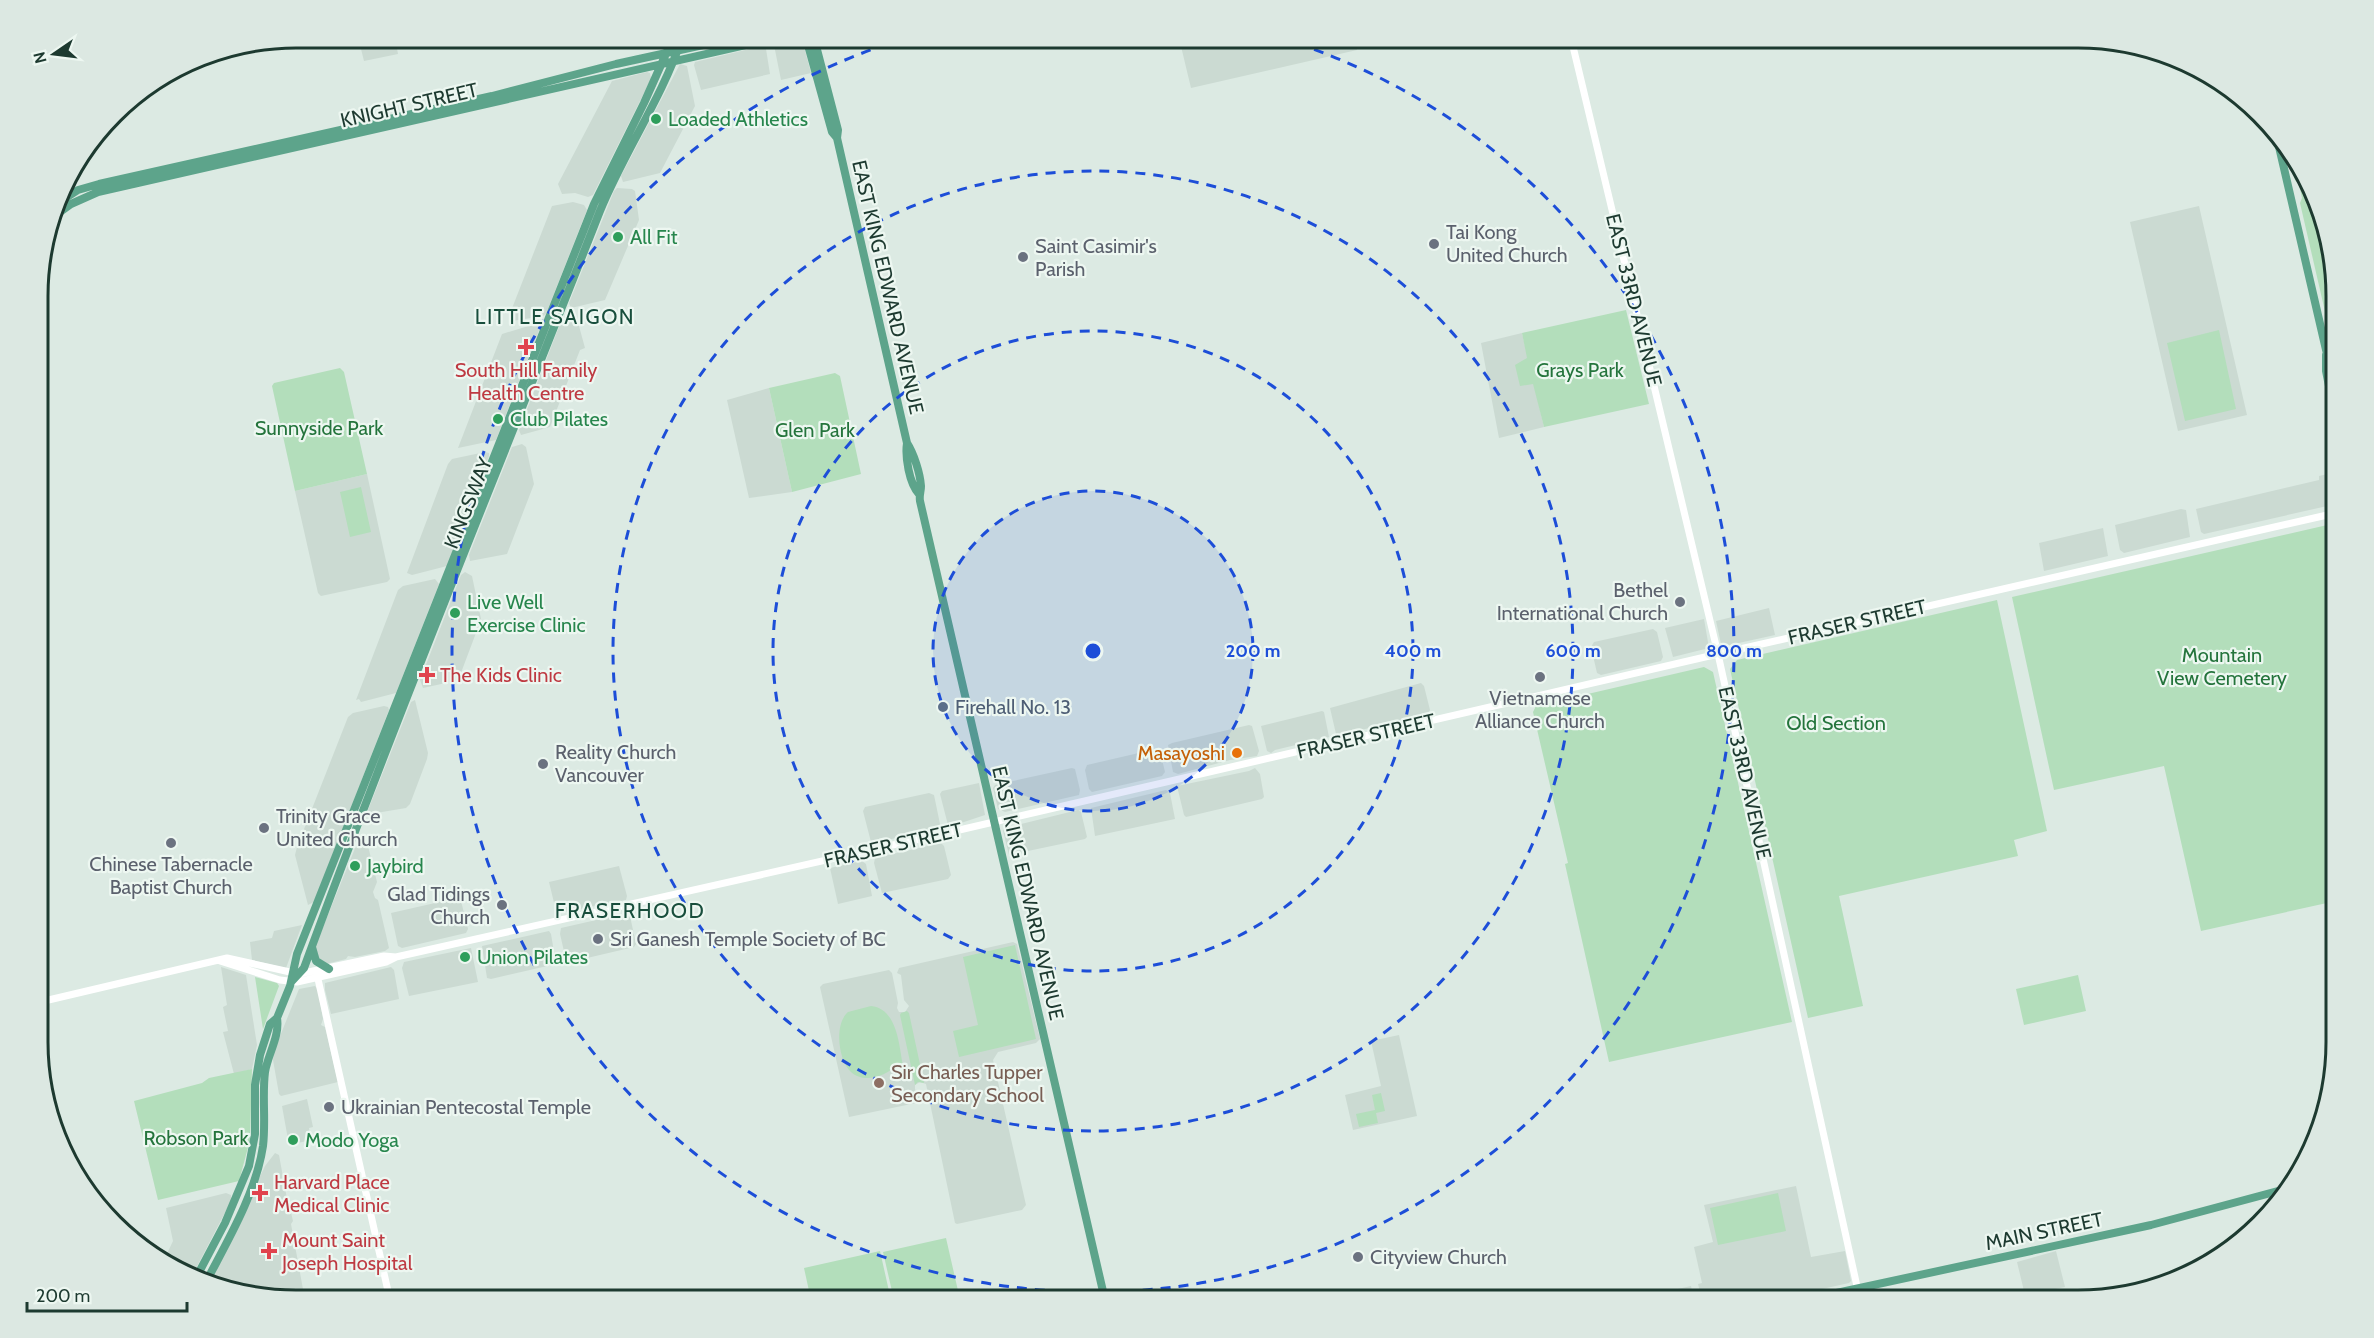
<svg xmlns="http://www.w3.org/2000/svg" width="2374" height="1338" font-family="Cabin,sans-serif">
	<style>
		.built { fill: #cbdad2 }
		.green { fill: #b3debb }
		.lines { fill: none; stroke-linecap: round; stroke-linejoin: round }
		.minor { stroke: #fff; stroke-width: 7 }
		.major { stroke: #5da48b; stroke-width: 8 }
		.ring { fill: none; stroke: #1d4ed8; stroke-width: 3; stroke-dasharray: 10 8 }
		.leisure-dot { fill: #2e9e5b; stroke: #edf7f1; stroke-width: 2 }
		.worship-dot { fill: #6b7280; stroke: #edf7f1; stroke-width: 2 }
		.health-dot { fill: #e0444e; stroke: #edf7f1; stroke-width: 2 }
		.service-dot { fill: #5c6f8a; stroke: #edf7f1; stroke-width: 2 }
		.food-dot { fill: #e8710a; stroke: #edf7f1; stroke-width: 2 }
		.education-dot { fill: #8d6e63; stroke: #edf7f1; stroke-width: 2 }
		.labels { text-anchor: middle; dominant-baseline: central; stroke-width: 4.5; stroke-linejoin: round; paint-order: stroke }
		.street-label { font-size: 20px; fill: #1d3a30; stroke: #edf7f1 }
		.leisure-label { font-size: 20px; fill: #27864d; stroke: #edf7f1; text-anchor: start }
		.worship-label { font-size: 20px; fill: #5b616d; stroke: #edf7f1; text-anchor: start }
		.health-label { font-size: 20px; fill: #be3a42; stroke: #edf7f1; text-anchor: start }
		.park-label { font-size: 20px; fill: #24743c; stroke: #edf7f1 }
		.service-label { font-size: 20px; fill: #4e5e75; stroke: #edf7f1; text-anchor: start }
		.food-label { font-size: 20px; fill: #c56008; stroke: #edf7f1; text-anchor: end }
		.education-label { font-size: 20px; fill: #785e54; stroke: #edf7f1; text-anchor: start }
		.neighbourhood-label { font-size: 21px; letter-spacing: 1.5px; fill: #184e3c; stroke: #edf7f1 }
		.rim { fill: none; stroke: #1d3a30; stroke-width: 3 }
		.centre { fill: #1d4ed8; stroke: #edf7f1; stroke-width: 3 }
		.ring-label { font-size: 18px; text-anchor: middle; font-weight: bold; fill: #1d4ed8; stroke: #edf7f1; stroke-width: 4.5; stroke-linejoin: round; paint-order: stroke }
	</style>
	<rect width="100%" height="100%" fill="#dceae3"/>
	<path class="built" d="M 364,38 L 395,38 L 398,54 L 364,61 L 360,45 Z
		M 797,38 L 803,43 L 811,73 L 781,80 L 774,45 Z
		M 1179,38 L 1354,38 L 1357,50 L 1191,88 Z
		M 762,46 L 766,49 L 770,74 L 701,90 L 694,65 L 695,62 Z
		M 680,64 L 687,66 L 695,106 L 660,173 L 623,182 L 621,176 Z
		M 647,72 L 650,73 L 651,79 L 593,195 L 588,197 L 575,193 L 562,194 L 558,184 L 612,81 Z
		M 617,188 L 632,189 L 635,191 L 639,220 L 605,300 L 571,308 L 569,303 L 614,191 Z
		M 573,202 L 584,205 L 587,210 L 546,314 L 543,316 L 512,321 L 509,316 L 552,206 Z
		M 2199,206 L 2247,415 L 2178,431 L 2130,222 Z
		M 576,315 L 585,348 L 580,350 L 550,427 L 521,435 L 519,430 L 562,319 L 565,316 Z
		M 535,324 L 538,325 L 540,328 L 496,440 L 458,448 L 502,334 Z
		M 1522,333 L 1544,427 L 1499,438 L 1481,343 Z
		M 769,388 L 792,492 L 749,498 L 727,400 Z
		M 522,444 L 526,447 L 534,484 L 507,554 L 470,561 L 469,555 L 512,447 Z
		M 485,452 L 489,453 L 489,456 L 447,566 L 412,575 L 407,573 L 448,464 L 452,459 Z
		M 2336,472 L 2336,504 L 2204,534 L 2201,532 L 2196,509 L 2319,480 L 2319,476 Z
		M 367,474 L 390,579 L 387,582 L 321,596 L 318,593 L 295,491 Z
		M 2181,509 L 2186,510 L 2190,537 L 2124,553 L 2120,550 L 2115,525 Z
		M 2103,528 L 2108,556 L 2044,571 L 2039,543 Z
		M 465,572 L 472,576 L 481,619 L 478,621 L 479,625 L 459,678 L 455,681 L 423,688 L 420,680 L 461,575 Z
		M 435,579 L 439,584 L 396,693 L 361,702 L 359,699 L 356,700 L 398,590 L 403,586 Z
		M 1769,608 L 1775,635 L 1725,646 L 1721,644 L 1716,621 Z
		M 1704,619 L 1709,648 L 1673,657 L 1665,628 Z
		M 1653,629 L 1657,632 L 1663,657 L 1661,661 L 1601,675 L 1597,673 L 1591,647 L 1594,642 Z
		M 1421,683 L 1424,686 L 1430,710 L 1428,714 L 1340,735 L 1336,734 L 1330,708 Z
		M 415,700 L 428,753 L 427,759 L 410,804 L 406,808 L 370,814 L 368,810 L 411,702 Z
		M 384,706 L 388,707 L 389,710 L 314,902 L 308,905 L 295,855 L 297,847 L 348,717 L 353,713 Z
		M 1322,711 L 1324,712 L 1329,737 L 1275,750 L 1271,753 L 1267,751 L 1261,726 Z
		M 1249,725 L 1252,726 L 1259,751 L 1257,756 L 1230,760 L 1178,774 L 1173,772 L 1168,745 L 1172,743 Z
		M 1156,749 L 1157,751 L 1160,751 L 1165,772 L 1162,776 L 1092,792 L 1089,789 L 1085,770 L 1087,765 Z
		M 1072,768 L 1075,769 L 1080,790 L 1079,795 L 1005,812 L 998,809 L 993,788 L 995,785 Z
		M 1255,768 L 1260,774 L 1264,797 L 1262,799 L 1186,817 L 1184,815 L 1177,786 L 1249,771 Z
		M 979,783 L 985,815 L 952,826 L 948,825 L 940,794 L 942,791 Z
		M 1166,790 L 1170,793 L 1175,819 L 1095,836 L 1091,808 Z
		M 929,793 L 934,795 L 940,824 L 938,828 L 879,842 L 871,842 L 863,811 L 865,807 Z
		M 1078,810 L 1081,812 L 1087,837 L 1085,839 L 1009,855 L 1003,831 L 1005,828 Z
		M 360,836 L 365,838 L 368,846 L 377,882 L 373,892 L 375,898 L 378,900 L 389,948 L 385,951 L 355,957 L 348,956 L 346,959 L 326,964 L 320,961 L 315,947 Z
		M 941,843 L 944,846 L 951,875 L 948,879 L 882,893 L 874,863 L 875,858 Z
		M 862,861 L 866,864 L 872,896 L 838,904 L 830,868 Z
		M 619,866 L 627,896 L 626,900 L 560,913 L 556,911 L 549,882 Z
		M 457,898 L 461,901 L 468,929 L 466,933 L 402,948 L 398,946 L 391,913 Z
		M 627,913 L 630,916 L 636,944 L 634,947 L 570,962 L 566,960 L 560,934 L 561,928 Z
		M 302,925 L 286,968 L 252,960 L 250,942 L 272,938 L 274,931 Z
		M 549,931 L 551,934 L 556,964 L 491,979 L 487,978 L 482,946 Z
		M 1013,942 L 1017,944 L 1040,1039 L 1036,1043 L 998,1052 L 993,1060 L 1026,1205 L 1022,1210 L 957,1224 L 955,1223 L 926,1084 L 920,1082 L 915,1085 L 915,1089 L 920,1100 L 916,1103 L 849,1117 L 820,987 L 823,984 L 889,970 L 892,973 L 898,1003 L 897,1008 L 899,1012 L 905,1012 L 909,1006 L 904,1000 L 901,975 L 897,973 L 899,968 Z
		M 471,948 L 478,982 L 409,996 L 402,968 L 404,962 Z
		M 221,967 L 246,975 L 257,1045 L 252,1069 L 234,1074 L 223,1032 L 228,1031 L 223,1007 L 227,1005 Z
		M 391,967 L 394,970 L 399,999 L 331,1014 L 325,990 L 325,983 Z
		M 315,986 L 318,990 L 323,1019 L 321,1025 L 325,1027 L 338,1082 L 281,1096 L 279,1094 L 273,1060 L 274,1051 L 299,989 Z
		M 1399,1035 L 1417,1116 L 1353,1130 L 1345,1095 L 1381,1086 L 1371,1041 Z
		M 307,1099 L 313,1127 L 309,1128 L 311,1140 L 289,1145 L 282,1106 Z
		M 275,1153 L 279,1155 L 287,1199 L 285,1201 L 285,1205 L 290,1208 L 293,1221 L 291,1224 L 305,1300 L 229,1292 L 209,1283 L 265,1166 Z
		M 1796,1186 L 1811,1257 L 1845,1251 L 1851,1281 L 1849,1283 L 1772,1300 L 1702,1300 L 1698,1284 L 1702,1283 L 1694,1247 L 1713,1242 L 1704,1205 Z
		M 226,1193 L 231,1195 L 231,1201 L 192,1276 L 167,1266 L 163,1262 L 173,1241 L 166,1208 Z
		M 2056,1251 L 2065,1287 L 2035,1293 L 2034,1289 L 2024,1291 L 2017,1262 Z
		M 1691,1286 L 1694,1300 L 1620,1300 L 1660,1293 Z"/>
	<path class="green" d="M 2287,147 L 2293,153 L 2323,214 L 2336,279 L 2336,344 L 2332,342 L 2300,203 L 2302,198 L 2299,184 L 2295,180 Z
		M 1626,310 L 1649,404 L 1544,427 L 1533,384 L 1520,386 L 1515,365 L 1527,358 L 1522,333 Z
		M 2219,330 L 2236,409 L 2185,421 L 2167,343 Z
		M 340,368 L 344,372 L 367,474 L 295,491 L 272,386 L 274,383 Z
		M 835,373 L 840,376 L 861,474 L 792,492 L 769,388 Z
		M 361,487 L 371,532 L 350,537 L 340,492 Z
		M 2336,523 L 2336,901 L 2201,931 L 2164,766 L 2054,790 L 2012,597 Z
		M 1997,600 L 2047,831 L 2014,840 L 2018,856 L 1839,896 L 1863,1006 L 1808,1018 L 1730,669 L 1737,660 Z
		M 1704,667 L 1713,672 L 1792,1022 L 1609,1062 L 1565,864 L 1568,863 L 1533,712 L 1536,706 Z
		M 1015,945 L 1036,1039 L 959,1057 L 953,1031 L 978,1025 L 963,957 Z
		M 2078,975 L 2086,1011 L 2024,1025 L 2016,989 Z
		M 255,977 L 277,983 L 279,986 L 263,1029 Z
		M 871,1006 C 899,1009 899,1049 904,1071 L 900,1072 L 897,1065 C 886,1076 864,1084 851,1072 C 838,1060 834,1024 848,1012 Z
		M 907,1011 L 909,1013 L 924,1083 L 918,1082 L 915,1085 L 900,1015 L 901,1013 Z
		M 252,1069 L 250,1140 L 239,1181 L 158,1200 L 134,1101 L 202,1083 L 209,1078 Z
		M 1381,1093 L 1385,1111 L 1376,1113 L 1378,1123 L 1359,1127 L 1356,1114 L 1375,1110 L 1372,1095 Z
		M 1778,1193 L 1786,1231 L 1718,1245 L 1710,1208 Z
		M 946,1238 L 959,1295 L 945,1298 L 941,1296 L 922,1300 L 894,1300 L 883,1252 Z
		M 880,1251 L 891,1300 L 811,1300 L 804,1268 Z"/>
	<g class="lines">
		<path class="minor" d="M 1571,38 L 1718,654 L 1860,1300
			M 220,961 L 280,980 L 297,982 L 386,962 L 396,957
			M 318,979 L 390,1300
			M 40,1002 L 227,958 L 299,974 L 384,956 L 396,957 L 955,831 L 1718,654 L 2336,513
			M 40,1071 L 42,1082"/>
		<path class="major" d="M 806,38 L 832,132 L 837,138
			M 814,38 L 838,130 L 837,138 L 907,443 C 914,454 920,473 921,486 C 921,492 919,495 920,501 L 1105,1300
			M 2277,138 L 2327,354 L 2336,376
			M 58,203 L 78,190 L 99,184 L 492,96 L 616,64 L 735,38
			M 53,217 L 71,204 L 98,192 L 777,38
			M 2326,355 L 2326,371 L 2336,421
			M 907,443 C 905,457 909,483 919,494
			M 312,947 L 316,961 L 329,969
			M 291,982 L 304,968 C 397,714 501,463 600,211 C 624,152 662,98 682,38
			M 196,1278 L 225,1223 L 249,1166 L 255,1134 L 255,1085 L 260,1055 L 270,1024 L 277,1018 L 290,986 L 297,954 L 594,204 L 644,103 L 673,38
			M 206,1282 C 228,1240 256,1193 263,1146 C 266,1121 262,1096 265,1072 C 268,1054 280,1036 277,1018
			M 1804,1300 L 2151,1225 L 2289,1188"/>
	</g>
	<circle cx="1093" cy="651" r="160" fill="#1d4ed8" fill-opacity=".12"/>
	<g class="ring">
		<circle cx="1093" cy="651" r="160"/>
		<circle cx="1093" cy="651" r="320"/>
		<circle cx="1093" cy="651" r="480"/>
		<path d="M1280 38A641 641 0 1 1 906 38"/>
	</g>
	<g class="leisure-dot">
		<circle cx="656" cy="119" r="6"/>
		<circle cx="618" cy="237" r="6"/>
		<circle cx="498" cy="419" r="6"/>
		<circle cx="455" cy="613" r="6"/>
		<circle cx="355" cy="866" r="6"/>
		<circle cx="465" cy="957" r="6"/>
		<circle cx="293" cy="1140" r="6"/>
	</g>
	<g class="worship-dot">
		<circle cx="1434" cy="244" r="6"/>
		<circle cx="1023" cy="257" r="6"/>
		<circle cx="1680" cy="602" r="6"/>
		<circle cx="1540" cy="677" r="6"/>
		<circle cx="543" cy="764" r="6"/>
		<circle cx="264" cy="828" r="6"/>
		<circle cx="171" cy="843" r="6"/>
		<circle cx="502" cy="905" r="6"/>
		<circle cx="598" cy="939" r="6"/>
		<circle cx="329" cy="1107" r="6"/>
		<circle cx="1358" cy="1257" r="6"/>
	</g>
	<g class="health-dot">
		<path d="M523 338h6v6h6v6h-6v6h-6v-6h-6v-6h6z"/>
		<path d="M424 666h6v6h6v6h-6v6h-6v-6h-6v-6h6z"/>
		<path d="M257 1184h6v6h6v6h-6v6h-6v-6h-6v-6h6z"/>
		<path d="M266 1242h6v6h6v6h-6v6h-6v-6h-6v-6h6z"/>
	</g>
	<circle class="service-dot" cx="943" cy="707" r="6"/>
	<circle class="food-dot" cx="1237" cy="753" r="6"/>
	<circle class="education-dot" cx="879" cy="1083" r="6"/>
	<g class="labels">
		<g class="street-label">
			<text transform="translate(409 105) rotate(-13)">KNIGHT STREET</text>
			<text transform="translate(888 287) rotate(77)">EAST KING EDWARD AVENUE</text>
			<text transform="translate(1634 300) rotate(76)">EAST 33RD AVENUE</text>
			<text transform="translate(468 503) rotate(-68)">KINGSWAY</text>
			<text transform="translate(1857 622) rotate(-13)">FRASER STREET</text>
			<text transform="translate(1366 736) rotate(-13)">FRASER STREET</text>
			<text transform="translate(1745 773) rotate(77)">EAST 33RD AVENUE</text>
			<text transform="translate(893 845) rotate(-13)">FRASER STREET</text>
			<text transform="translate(1028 893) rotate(77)">EAST KING EDWARD AVENUE</text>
			<text transform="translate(2044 1231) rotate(-12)">MAIN STREET</text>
		</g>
		<g class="leisure-label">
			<text x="668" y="119">Loaded Athletics</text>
			<text x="630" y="237">All Fit</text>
			<text x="510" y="419">Club Pilates</text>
			<text x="467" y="602">Live Well<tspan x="467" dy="23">Exercise Clinic</tspan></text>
			<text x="367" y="866">Jaybird</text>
			<text x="477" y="957">Union Pilates</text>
			<text x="305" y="1140">Modo Yoga</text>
		</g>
		<g class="worship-label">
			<text x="1446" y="232">Tai Kong<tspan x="1446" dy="23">United Church</tspan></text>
			<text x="1035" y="246">Saint Casimir's<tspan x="1035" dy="23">Parish</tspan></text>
			<text x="1668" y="590" text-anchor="end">Bethel<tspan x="1668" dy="23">International Church</tspan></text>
			<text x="1540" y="698" text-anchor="middle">Vietnamese<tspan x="1540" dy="23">Alliance Church</tspan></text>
			<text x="555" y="752">Reality Church<tspan x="555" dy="23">Vancouver</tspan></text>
			<text x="276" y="816">Trinity Grace<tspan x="276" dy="23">United Church</tspan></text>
			<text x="171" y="864" text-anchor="middle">Chinese Tabernacle<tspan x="171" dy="23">Baptist Church</tspan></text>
			<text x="490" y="894" text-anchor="end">Glad Tidings<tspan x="490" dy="23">Church</tspan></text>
			<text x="610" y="939">Sri Ganesh Temple Society of BC</text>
			<text x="341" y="1107">Ukrainian Pentecostal Temple</text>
			<text x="1370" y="1257">Cityview Church</text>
		</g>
		<g class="health-label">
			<text x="526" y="370" text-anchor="middle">South Hill Family<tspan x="526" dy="23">Health Centre</tspan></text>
			<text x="440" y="675">The Kids Clinic</text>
			<text x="274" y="1182">Harvard Place<tspan x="274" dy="23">Medical Clinic</tspan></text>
			<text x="282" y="1240">Mount Saint<tspan x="282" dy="23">Joseph Hospital</tspan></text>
		</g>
		<g class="park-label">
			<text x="1580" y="370">Grays Park</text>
			<text x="319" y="428">Sunnyside Park</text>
			<text x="815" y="430">Glen Park</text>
			<text x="2222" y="655">Mountain<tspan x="2222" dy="23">View Cemetery</tspan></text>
			<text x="1836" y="723">Old Section</text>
			<text x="196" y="1138">Robson Park</text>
		</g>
		<g class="service-label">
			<text x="955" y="707">Firehall No. 13</text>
		</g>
		<g class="food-label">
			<text x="1225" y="753">Masayoshi</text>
		</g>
		<g class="education-label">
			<text x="891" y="1072">Sir Charles Tupper<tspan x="891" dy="23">Secondary School</tspan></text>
		</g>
		<g class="neighbourhood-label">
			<text x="555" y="316">LITTLE SAIGON</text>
			<text x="630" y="910">FRASERHOOD</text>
		</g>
	</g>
	<path d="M0 0H2374V1338H0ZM296 48H2078A248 248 0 0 1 2326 296V1042A248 248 0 0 1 2078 1290H296A248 248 0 0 1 48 1042V296A248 248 0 0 1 296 48Z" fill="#dce8e2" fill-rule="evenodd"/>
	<path class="rim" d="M296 48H2078A248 248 0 0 1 2326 296V1042A248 248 0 0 1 2078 1290H296A248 248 0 0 1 48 1042V296A248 248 0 0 1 296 48Z"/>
	<circle cx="1093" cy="651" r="9" class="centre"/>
	<g class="ring-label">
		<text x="1253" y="657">200 m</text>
		<text x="1413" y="657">400 m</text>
		<text x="1573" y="657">600 m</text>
		<text x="1734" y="657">800 m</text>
	</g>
	<g transform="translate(54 54) rotate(256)" stroke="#edf7f1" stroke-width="4.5" paint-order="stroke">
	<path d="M0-4.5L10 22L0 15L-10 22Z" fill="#1d3a30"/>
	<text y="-9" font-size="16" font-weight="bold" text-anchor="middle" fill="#1d3a30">N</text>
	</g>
	<path d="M27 1302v9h160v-9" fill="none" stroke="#1d3a30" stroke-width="3"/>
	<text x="36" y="1302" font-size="18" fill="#1d3a30" stroke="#edf7f1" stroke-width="4.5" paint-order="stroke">200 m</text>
</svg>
